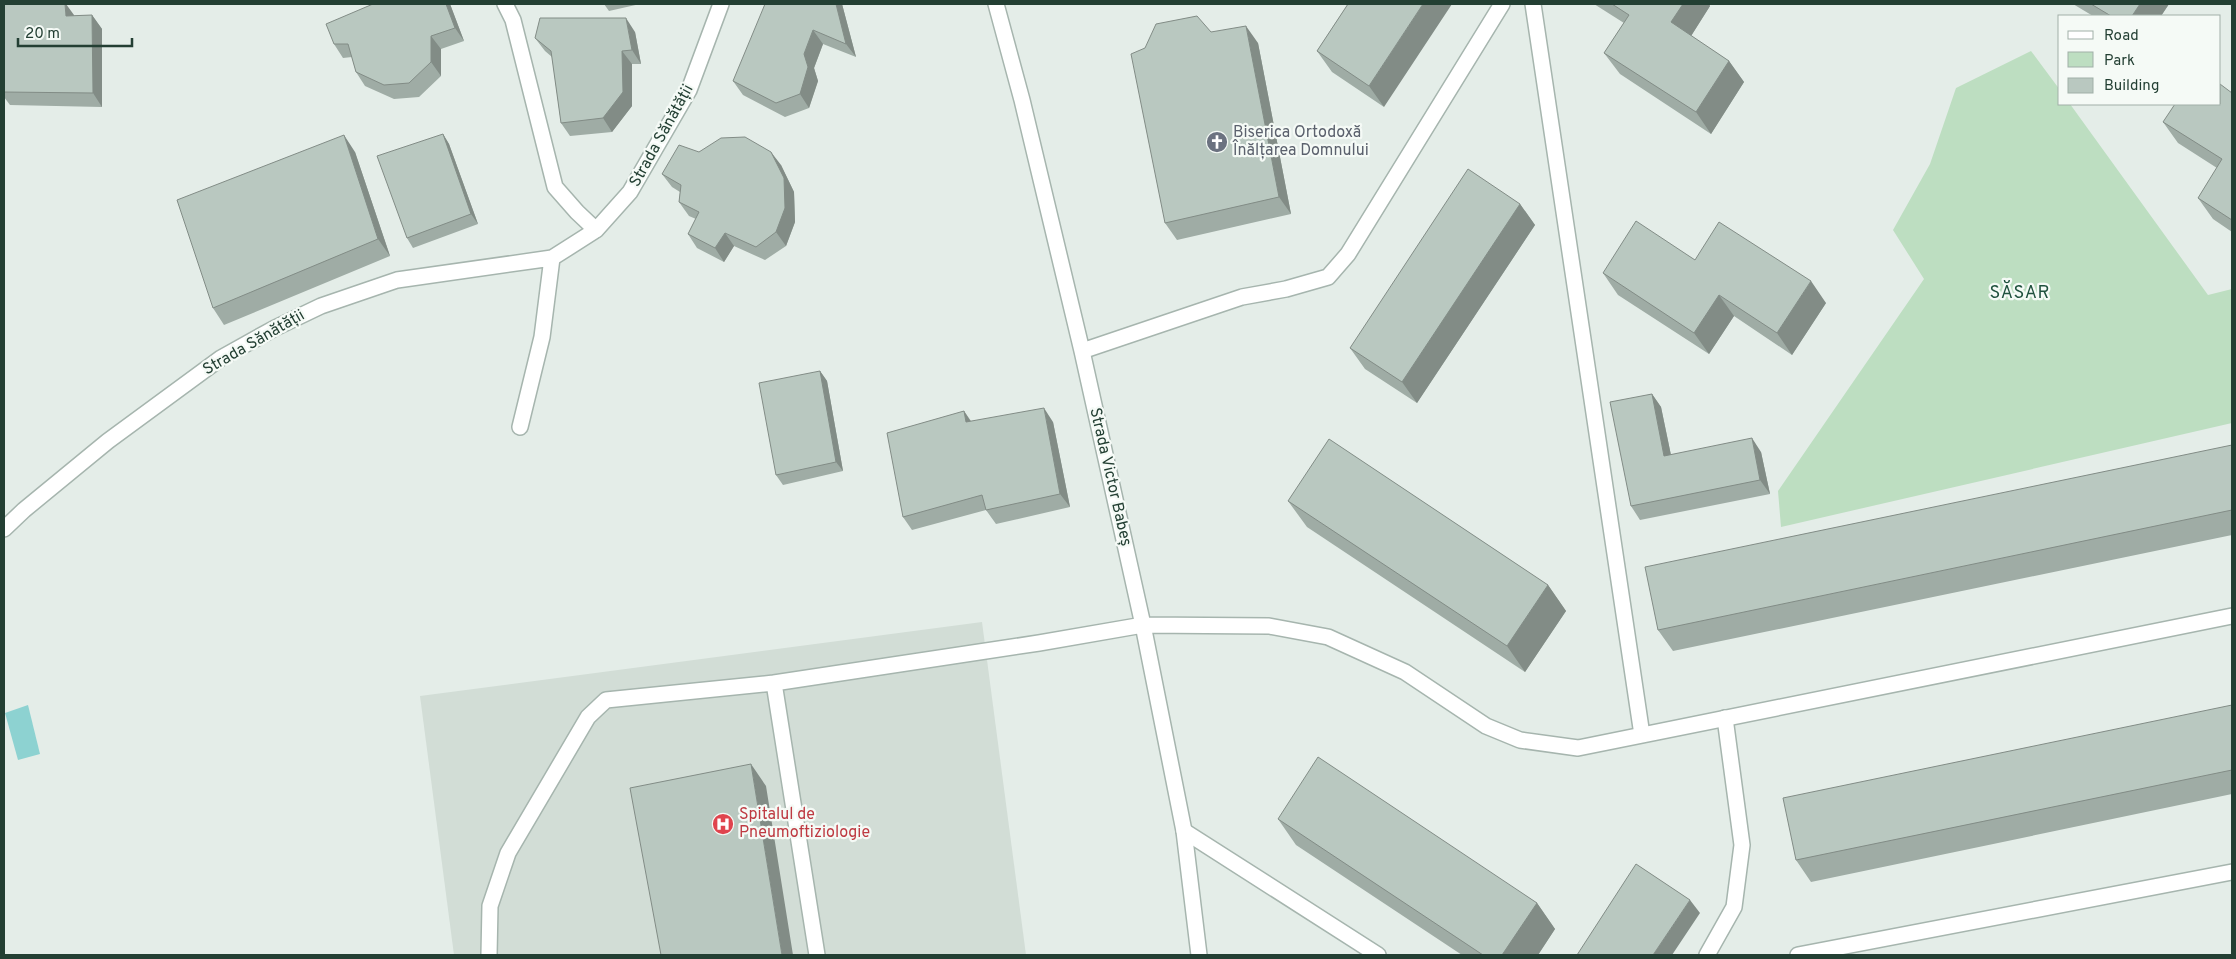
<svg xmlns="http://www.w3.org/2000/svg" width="2236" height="959" font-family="Overpass,sans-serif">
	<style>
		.built { fill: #d2ddd6 }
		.green { fill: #bddec1 }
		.water { fill: #8dd2d1 }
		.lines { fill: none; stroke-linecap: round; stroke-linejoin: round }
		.service-casing { stroke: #a6b5ae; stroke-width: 18 }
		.minor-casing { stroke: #a6b5ae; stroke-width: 18 }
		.service { stroke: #fff; stroke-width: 15 }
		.minor { stroke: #fff; stroke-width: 15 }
		.wall { fill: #9faca5 }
		.shaded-wall { fill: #828c86 }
		.building { fill: #b9c8c0; stroke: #828c86 }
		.labels { text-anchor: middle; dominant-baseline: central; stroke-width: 4.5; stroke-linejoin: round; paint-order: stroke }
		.worship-label { font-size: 16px; fill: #5b616d; stroke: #f5faf6; text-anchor: start }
		.street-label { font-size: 16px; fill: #233f33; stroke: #f5faf6 }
		.health-label { font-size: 16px; fill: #be3a42; stroke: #f5faf6; text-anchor: start }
		.neighbourhood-label { font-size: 18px; letter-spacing: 1px; fill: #1f513d; stroke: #f5faf6 }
	</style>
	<rect width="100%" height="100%" fill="#e4ede8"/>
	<path class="built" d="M 982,622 L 1026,955 L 454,955 L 420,696 Z"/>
	<path class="green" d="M 2031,51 L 2060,90 L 2060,104 L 2070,104 L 2208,295 L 2232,289 L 2232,423 L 1781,527 L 1778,491 L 1924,279 L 1893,230 L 1930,164 L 1956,88 Z"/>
	<path class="water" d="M 28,705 L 40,754 L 18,760 L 5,713 Z"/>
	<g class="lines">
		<g class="service-casing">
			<path id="service" d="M 774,683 L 817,955
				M 1184,831 L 1378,955
				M 489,955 L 490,906 L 508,853 L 588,717 L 606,700 L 774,683 L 1039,643 L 1143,625
				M 1707,955 L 1734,907 L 1742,845 L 1725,718
				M 1798,955 L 2232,872"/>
		</g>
		<g class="minor-casing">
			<path id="minor" d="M 505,4 L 513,20 L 555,187 L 577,212 L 596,230
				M 996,4 L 1022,100 L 1082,351 L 1143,625 L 1184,831 L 1199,955
				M 1533,4 L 1642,735
				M 1082,351 L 1242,297 L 1286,289 L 1328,277 L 1348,254 L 1502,4
				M 520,427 L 542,337 L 552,258
				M 4,529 L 24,510 L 108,441 L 221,358 L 275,328 L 321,306 L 397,280 L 552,258 L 596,230 L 630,192 L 689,90 L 721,4
				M 1143,625 L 1269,626 L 1328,637 L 1405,672 L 1486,726 L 1520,740 L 1578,748 L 2232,616"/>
		</g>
		<use href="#service" class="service"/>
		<use href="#minor" class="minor"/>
	</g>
	<path class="wall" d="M 4,4 L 74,15 L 74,16 L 92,15 L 102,29 L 102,107 L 10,105 L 4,97 Z
		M 450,4 L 464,41 L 441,49 L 441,76 L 419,97 L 394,99 L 365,86 L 356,72 L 352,57 L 343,58 L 334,44 Z
		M 604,4 L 640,4 L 609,11 Z
		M 842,4 L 856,57 L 823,44 L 814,68 L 818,81 L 809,108 L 785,117 L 743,95 L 733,81 Z
		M 1348,4 L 1384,107 L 1332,72 L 1317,51 Z
		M 1594,4 L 1709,4 L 1710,6 L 1691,36 L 1729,61 L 1744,82 L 1711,134 L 1620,74 L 1604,53 L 1624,23 Z
		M 2073,4 L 2169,4 L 2161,16 L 2093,16 Z
		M 635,32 L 641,64 L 632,64 L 632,106 L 612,132 L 570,136 L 561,123 L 552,57 L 545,51 L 535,38 Z
		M 1211,32 L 1258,43 L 1291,214 L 1177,240 L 1165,223 Z
		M 2232,93 L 2232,232 L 2213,219 L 2198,198 L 2217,168 L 2178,143 L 2163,122 Z
		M 443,134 L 449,144 L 478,224 L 413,248 L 407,238 Z
		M 355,152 L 390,256 L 224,325 L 213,308 Z
		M 699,152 L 781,165 L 794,192 L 795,222 L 786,246 L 765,260 L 734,246 L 724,262 L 697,248 L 688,234 L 696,219 L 689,216 L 679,202 L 680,192 L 672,187 L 662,174 Z
		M 1520,204 L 1535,225 L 1417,403 L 1365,369 L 1350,348 Z
		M 1695,260 L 1826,303 L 1792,355 L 1734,316 L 1709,354 L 1618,295 L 1603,273 Z
		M 820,371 L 827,381 L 843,471 L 783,485 L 776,475 Z
		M 1652,394 L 1661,407 L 1671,455 L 1761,452 L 1770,494 L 1640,520 L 1631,506 Z
		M 964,411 L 971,421 L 1053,422 L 1070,507 L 996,524 L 986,510 L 912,530 L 903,517 Z
		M 2232,445 L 2232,535 L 1673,651 L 1658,630 Z
		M 1288,501 L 1548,585 L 1566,611 L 1525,672 L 1307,527 Z
		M 2232,705 L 2232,794 L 1811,882 L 1796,860 Z
		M 1278,819 L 1537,903 L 1555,929 L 1538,955 L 1462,955 L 1296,845 Z"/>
	<path class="shaded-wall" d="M 65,4 L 66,4 L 74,15 L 75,30 L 66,16 Z
		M 446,4 L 450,4 L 464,41 L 455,28 Z
		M 836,4 L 842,4 L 856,57 L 846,44 Z
		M 1423,4 L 1452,4 L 1384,107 L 1369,86 Z
		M 1683,4 L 1709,4 L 1710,6 L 1686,44 L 1671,22 Z
		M 2140,4 L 2169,4 L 2161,16 L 2132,16 Z
		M 92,15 L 102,29 L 102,107 L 93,93 Z
		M 626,18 L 635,32 L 641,64 L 632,50 Z
		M 1246,26 L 1258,43 L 1291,214 L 1279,197 Z
		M 813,30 L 823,44 L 814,68 L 818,81 L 809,108 L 800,94 L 804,54 Z
		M 431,36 L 441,49 L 441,76 L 431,62 Z
		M 622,51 L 632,64 L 632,106 L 612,132 L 603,118 Z
		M 1729,61 L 1744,82 L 1711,134 L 1696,112 Z
		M 443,134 L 449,144 L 478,224 L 471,214 Z
		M 344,135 L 355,152 L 390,256 L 378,239 Z
		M 771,152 L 781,165 L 794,192 L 795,222 L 786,246 L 776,232 Z
		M 1520,204 L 1535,225 L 1417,403 L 1402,382 Z
		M 725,233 L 734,246 L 724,262 L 715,248 Z
		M 1811,281 L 1826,303 L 1792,355 L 1777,333 Z
		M 1719,295 L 1734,316 L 1709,354 L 1694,333 Z
		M 820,371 L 827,381 L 843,471 L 836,462 Z
		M 1652,394 L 1661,407 L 1674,470 L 1664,456 Z
		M 1044,408 L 1053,422 L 1070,507 L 1060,494 Z
		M 964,411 L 973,425 L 966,422 Z
		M 1752,438 L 1761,452 L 1770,494 L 1760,480 Z
		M 1548,585 L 1566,611 L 1525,672 L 1507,646 Z
		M 751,764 L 766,786 L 793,955 L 782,955 Z
		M 1690,900 L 1700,913 L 1672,955 L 1653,955 Z
		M 1537,903 L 1555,929 L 1538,955 L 1502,955 Z"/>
	<path class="building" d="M 4,4 L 65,4 L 66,16 L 92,15 L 93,93 L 4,92 Z
		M 373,4 L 446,4 L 455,28 L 431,36 L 431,62 L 409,83 L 384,85 L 356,72 L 348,44 L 334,44 L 326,24 Z
		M 765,4 L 836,4 L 846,44 L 813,30 L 804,54 L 808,67 L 800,94 L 776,103 L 733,81 Z
		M 1348,4 L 1423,4 L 1369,86 L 1317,51 Z
		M 1612,4 L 1683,4 L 1671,22 L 1729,61 L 1696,112 L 1604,53 L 1629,15 Z
		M 2091,4 L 2140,4 L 2132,16 L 2111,16 Z
		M 1197,16 L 1211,32 L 1246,26 L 1279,197 L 1165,223 L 1131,54 L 1145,48 L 1156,24 Z
		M 540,18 L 626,18 L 632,50 L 622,51 L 623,92 L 603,118 L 561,123 L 551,51 L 535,38 Z
		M 2220,84 L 2232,93 L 2232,220 L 2198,198 L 2222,159 L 2163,122 L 2175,104 L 2220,104 Z
		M 443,134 L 471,214 L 407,238 L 377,156 Z
		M 344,135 L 378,239 L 213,308 L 177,200 Z
		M 745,137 L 771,152 L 784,178 L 785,208 L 776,232 L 756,247 L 725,233 L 715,248 L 688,234 L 699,212 L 679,202 L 681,185 L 662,174 L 679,145 L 699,152 L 721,138 Z
		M 1468,169 L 1520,204 L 1402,382 L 1350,348 Z
		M 1636,221 L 1695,260 L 1719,222 L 1811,281 L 1777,333 L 1719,295 L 1694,333 L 1603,273 Z
		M 820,371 L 836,462 L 776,475 L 759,383 Z
		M 1652,394 L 1664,456 L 1752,438 L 1760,480 L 1631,506 L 1610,402 Z
		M 1044,408 L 1060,494 L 986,510 L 982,495 L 903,517 L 887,433 L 964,411 L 966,422 Z
		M 1329,439 L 1548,585 L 1507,646 L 1288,501 Z
		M 2232,445 L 2232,510 L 1658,630 L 1645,567 Z
		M 2232,705 L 2232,770 L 1796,860 L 1783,798 Z
		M 1318,757 L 1537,903 L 1502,955 L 1483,955 L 1278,819 Z
		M 751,764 L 782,955 L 661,955 L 630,788 Z
		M 1636,864 L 1690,900 L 1653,955 L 1577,955 Z"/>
	<defs>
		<g id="church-disc" transform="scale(1.125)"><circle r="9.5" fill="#6b7280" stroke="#f5faf6"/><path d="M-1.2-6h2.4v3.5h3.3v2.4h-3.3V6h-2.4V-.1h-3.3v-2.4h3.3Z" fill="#fff"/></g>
		<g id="hospital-disc" transform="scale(1.125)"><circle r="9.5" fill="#e0444e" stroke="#f5faf6"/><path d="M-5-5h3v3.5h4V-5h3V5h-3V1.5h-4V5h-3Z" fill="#fff"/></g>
	</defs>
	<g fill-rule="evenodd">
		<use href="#church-disc" x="1217" y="142"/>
		<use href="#hospital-disc" x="723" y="824"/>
	</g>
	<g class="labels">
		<g class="worship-label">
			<text x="1233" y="133">Biserica Ortodoxă<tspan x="1233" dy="18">Înălțarea Domnului</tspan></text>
		</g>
		<g class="street-label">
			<text transform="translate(662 136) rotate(-61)">Strada Sănătății</text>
			<text transform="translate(254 343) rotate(-30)">Strada Sănătății</text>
			<text transform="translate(1110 477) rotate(77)">Strada Victor Babeș</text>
		</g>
		<g class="health-label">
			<text x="739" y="815">Spitalul de<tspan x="739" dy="18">Pneumoftiziologie</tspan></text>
		</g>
		<g class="neighbourhood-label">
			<text x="2020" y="293">SĂSAR</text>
		</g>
	</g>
	<rect width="2236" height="959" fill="none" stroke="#233f33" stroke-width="10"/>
	<rect x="2058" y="15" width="162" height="90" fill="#f5faf6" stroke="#a1afa8"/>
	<rect x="2068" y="31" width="25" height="8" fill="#ffffff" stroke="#a1afa8"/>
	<text x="2104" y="40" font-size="15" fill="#233f33">Road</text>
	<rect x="2068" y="52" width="25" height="15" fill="#bddec1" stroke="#a1afa8"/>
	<text x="2104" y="65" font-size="15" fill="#233f33">Park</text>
	<rect x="2068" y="78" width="25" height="15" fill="#b9c8c0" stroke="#a1afa8"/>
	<text x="2104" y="90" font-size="15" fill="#233f33">Building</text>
	<path d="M18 38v8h114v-8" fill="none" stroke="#233f33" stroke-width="2.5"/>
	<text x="25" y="38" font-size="15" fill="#233f33" stroke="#f5faf6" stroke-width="4" paint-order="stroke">20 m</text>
</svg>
